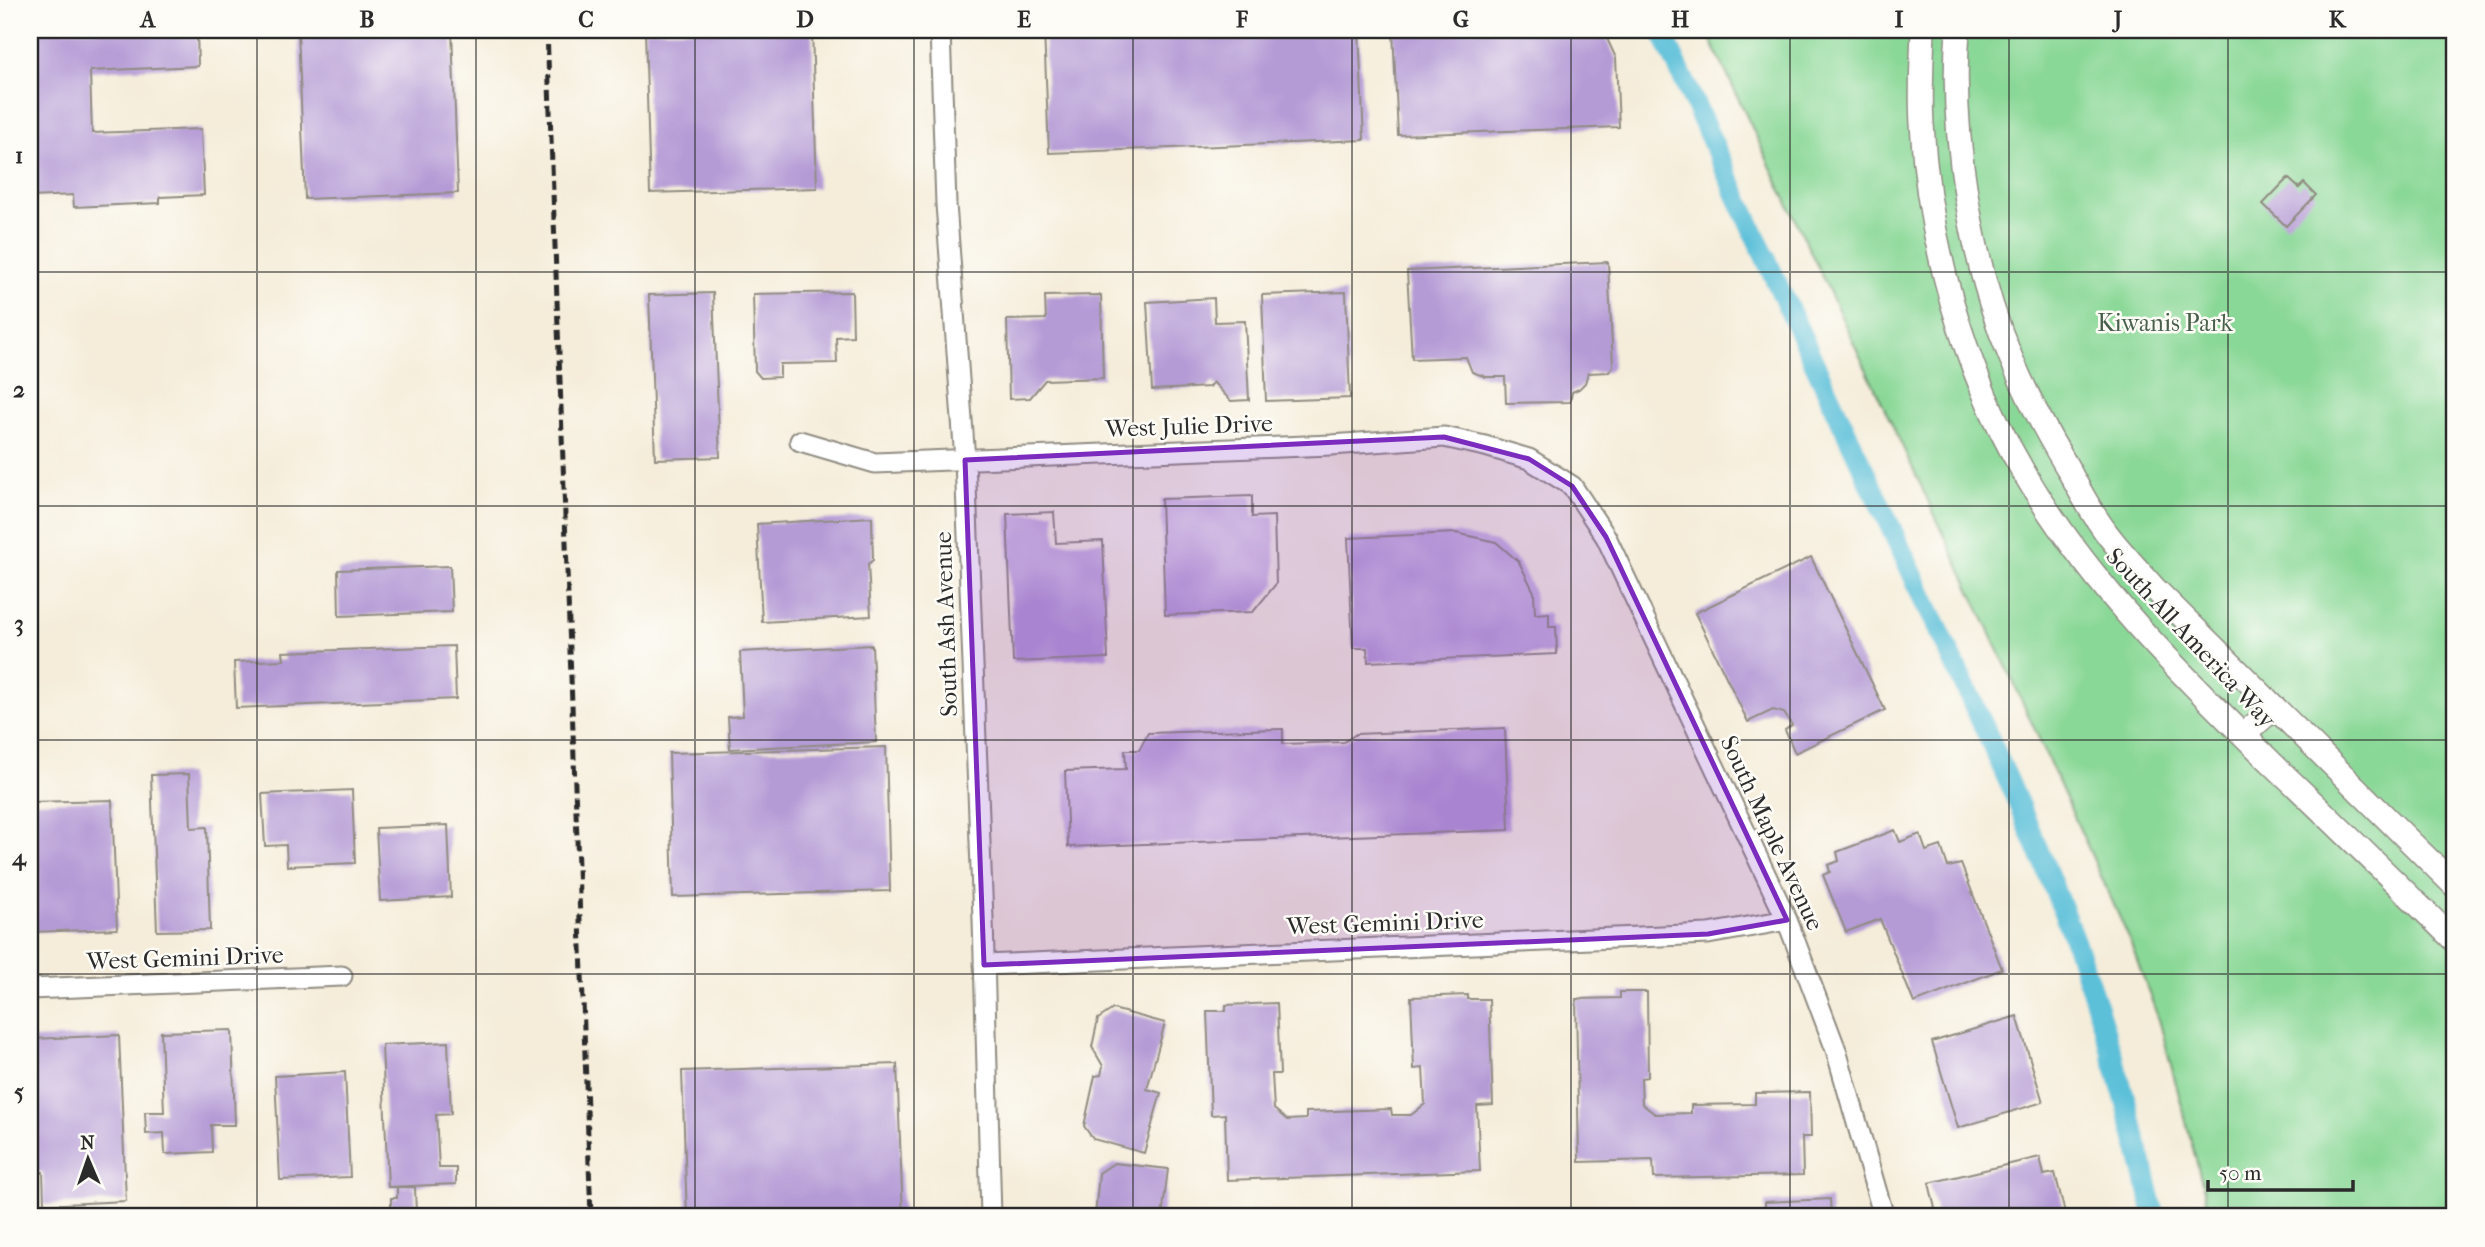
<svg xmlns="http://www.w3.org/2000/svg" width="2485" height="1247" font-family="'IM FELL French Canon',serif">
	<style>
		.green { fill: #8ad897; stroke: #5a8261; stroke-width: 2 }
		.lines { fill: none; stroke-linecap: round; stroke-linejoin: round }
		.canal { stroke: #5bc0d9; stroke-width: 21 }
		.building { fill: #b59bd6 }
		.minor-casing { stroke: #908c82; stroke-width: 23 }
		.tertiary-casing { stroke: #908c82; stroke-width: 26 }
		.minor { stroke: #fff; stroke-width: 19 }
		.tertiary { stroke: #fff; stroke-width: 23 }
		.rail { stroke: #2b2b2b; stroke-width: 5; stroke-dasharray: 10 5; stroke-linecap: butt }
		.marked { fill: #7b2cbf; fill-opacity: 0.2; stroke: #7b2cbf; stroke-width: 5; stroke-linejoin: round }
		.grid { fill: none; stroke: #2b2b2b; stroke-width: 2; stroke-opacity: 0.55 }
		.labels { text-anchor: middle; dominant-baseline: central; stroke-width: 5; stroke-linejoin: round; paint-order: stroke }
		.park-label { font-size: 24px; fill: #485f4b; stroke: #fdfcf7 }
		.street-label { font-size: 24px; fill: #2b2b2b; stroke: #fdfcf7 }
		.neatline { fill: none; stroke: #2b2b2b; stroke-width: 2.5 }
		.grid-label { font-size: 23px; text-anchor: middle; font-weight: bold; fill: #2b2b2b }
	</style>
	<rect width="100%" height="100%" fill="#fdfcf7"/>
	<filter id="ink" filterUnits="userSpaceOnUse"><feTurbulence type="fractalNoise" baseFrequency=".0143" numOctaves="2"/><feDisplacementMap in="SourceGraphic" scale="14" xChannelSelector="R" yChannelSelector="G"/><feConvolveMatrix kernelMatrix="1 2 1 2 8 2 1 2 1" color-interpolation-filters="sRGB"/></filter>
	<filter id="wash" filterUnits="userSpaceOnUse"><feTurbulence type="fractalNoise" baseFrequency=".00686" numOctaves="4" result="noise"/><feDisplacementMap in="SourceGraphic" scale="28" xChannelSelector="R" yChannelSelector="G"/><feGaussianBlur stdDeviation="1.57" result="paint"/><feColorMatrix in="noise" values="0 0 0 0 0 0 0 0 0 0 0 0 0 0 0 0 0 1.4 0 .05"/><feComposite in="paint" operator="in"/></filter>
	<g filter="url(#wash)">
		<rect width="100%" height="100%" fill="#f5edda"/>
		<path class="green" d="M 1706,30 L 2455,30 L 2455,1217 L 2211,1217 L 2160,1023 L 2128,936 L 2007,668 Z"/>
		<g class="lines">
			<path class="canal" d="M 1661,30 C 1739,201 1817,371 1897,541 C 1961,678 2028,814 2080,956 C 2110,1041 2135,1129 2155,1217"/>
		</g>
		<g id="blocks">
			<path class="building" d="M 30,30 L 197,30 L 198,66 L 90,71 L 92,133 L 201,129 L 204,195 L 160,197 L 160,203 L 74,207 L 73,195 L 31,197 Z
				M 298,30 L 452,30 L 458,193 L 305,199 Z
				M 645,30 L 812,30 L 817,188 L 650,193 Z
				M 1044,30 L 1359,30 L 1364,140 L 1049,153 Z
				M 1393,30 L 1603,30 L 1616,58 L 1619,127 L 1398,135 Z
				M 2288,178 L 2299,188 L 2304,183 L 2316,195 L 2286,226 L 2263,204 Z
				M 1608,262 L 1613,366 L 1609,372 L 1588,373 L 1585,383 L 1579,389 L 1572,392 L 1570,402 L 1506,403 L 1505,377 L 1486,377 L 1472,372 L 1466,357 L 1412,359 L 1407,271 Z
				M 852,292 L 853,336 L 836,337 L 837,363 L 780,364 L 780,377 L 761,378 L 755,371 L 753,294 Z
				M 1346,292 L 1350,398 L 1266,401 L 1262,295 Z
				M 713,293 L 720,457 L 655,459 L 649,295 Z
				M 1101,295 L 1103,378 L 1045,380 L 1030,398 L 1009,399 L 1007,320 L 1046,319 L 1045,296 Z
				M 1214,298 L 1215,322 L 1245,321 L 1249,400 L 1231,401 L 1213,382 L 1209,387 L 1152,390 L 1147,302 Z
				M 1252,496 L 1252,517 L 1274,516 L 1276,584 L 1253,612 L 1165,615 L 1161,499 Z
				M 1054,512 L 1056,543 L 1103,541 L 1108,658 L 1013,662 L 1007,514 Z
				M 872,517 L 873,560 L 868,564 L 871,616 L 762,622 L 757,524 Z
				M 1456,533 L 1496,542 L 1519,562 L 1534,592 L 1535,614 L 1549,613 L 1549,627 L 1556,627 L 1557,654 L 1368,662 L 1367,648 L 1353,648 L 1348,538 Z
				M 1811,557 L 1885,710 L 1795,753 L 1785,730 L 1792,725 L 1784,713 L 1773,710 L 1748,722 L 1695,613 Z
				M 450,566 L 452,612 L 339,616 L 338,570 Z
				M 872,645 L 876,742 L 730,749 L 728,717 L 743,716 L 740,652 Z
				M 454,646 L 456,699 L 236,708 L 234,662 L 284,660 L 283,652 Z
				M 1505,728 L 1509,830 L 1068,847 L 1065,771 L 1126,769 L 1125,750 L 1139,750 L 1148,733 L 1283,729 L 1283,744 L 1344,742 L 1356,734 Z
				M 886,747 L 890,891 L 673,897 L 669,753 Z
				M 189,774 L 191,828 L 207,827 L 210,930 L 157,931 L 151,775 Z
				M 352,790 L 355,863 L 287,866 L 286,845 L 265,846 L 262,794 Z
				M 112,800 L 117,929 L 30,932 L 30,860 L 33,860 L 30,802 Z
				M 448,825 L 451,897 L 380,901 L 376,828 Z
				M 1895,830 L 1900,842 L 1920,834 L 1926,851 L 1941,846 L 1948,867 L 1961,864 L 2002,969 L 1914,1003 L 1880,919 L 1846,932 L 1823,875 L 1830,872 L 1828,865 L 1839,861 L 1837,852 Z
				M 1620,992 L 1647,992 L 1648,1077 L 1641,1078 L 1642,1104 L 1655,1114 L 1691,1113 L 1691,1105 L 1755,1104 L 1755,1093 L 1810,1092 L 1811,1137 L 1802,1137 L 1803,1175 L 1654,1178 L 1653,1160 L 1579,1162 L 1576,999 L 1620,998 Z
				M 1468,995 L 1468,999 L 1489,999 L 1493,1105 L 1477,1106 L 1480,1171 L 1227,1180 L 1225,1114 L 1211,1115 L 1207,1011 L 1226,1011 L 1226,1005 L 1277,1003 L 1280,1074 L 1272,1074 L 1274,1109 L 1287,1120 L 1306,1119 L 1306,1112 L 1391,1109 L 1392,1115 L 1411,1115 L 1425,1104 L 1423,1068 L 1414,1069 L 1411,997 Z
				M 1113,1009 L 1165,1023 L 1147,1089 L 1161,1093 L 1144,1153 L 1093,1139 L 1084,1126 L 1095,1076 L 1101,1075 L 1103,1066 L 1092,1047 L 1098,1019 Z
				M 2017,1016 L 2043,1102 L 1958,1128 L 1932,1042 Z
				M 232,1030 L 235,1125 L 211,1125 L 212,1152 L 165,1154 L 164,1133 L 146,1134 L 145,1112 L 164,1112 L 161,1032 Z
				M 119,1035 L 126,1201 L 44,1205 L 43,1172 L 31,1172 L 30,1137 L 37,1137 L 36,1106 L 30,1106 L 30,1070 L 34,1070 L 33,1039 Z
				M 448,1042 L 451,1114 L 436,1115 L 439,1168 L 456,1168 L 456,1184 L 388,1187 L 382,1045 Z
				M 897,1064 L 903,1217 L 687,1217 L 682,1071 Z
				M 345,1072 L 350,1177 L 280,1180 L 275,1076 Z
				M 2040,1157 L 2044,1175 L 2055,1173 L 2066,1217 L 1937,1217 L 1929,1183 Z
				M 1114,1163 L 1168,1169 L 1162,1217 L 1095,1217 L 1099,1173 Z
				M 397,1187 L 415,1187 L 416,1214 L 391,1213 L 391,1198 L 397,1198 Z
				M 1830,1199 L 1831,1217 L 1765,1217 L 1765,1202 Z"/>
		</g>
	</g>
	<g filter="url(#ink)">
		<use href="#blocks" fill-opacity="0" stroke="#908c82" stroke-width="2"/>
		<g class="lines">
			<g class="minor-casing">
				<path id="minor" d="M 940,30 L 946,204 L 965,460 L 983,919 L 991,1217
					M 800,441 L 875,463 L 1331,445 L 1444,437 L 1485,446 L 1529,459 L 1572,486 L 1606,537 L 1787,920 L 1836,1050 L 1884,1217
					M 984,965 L 1708,934 L 1787,920
					M 30,989 L 342,976"/>
			</g>
			<g class="tertiary-casing">
				<path id="tertiary" d="M 1923,30 C 1922,61 1920,93 1922,124 C 1928,241 1963,369 2023,471 C 2089,584 2183,677 2277,768 C 2337,825 2396,883 2455,941
					M 1958,30 C 1950,132 1971,264 2011,358 C 2027,396 2046,432 2067,467 C 2080,492 2094,518 2112,540 C 2125,556 2140,572 2154,588 L 2455,886
					M 2243,735 L 2274,708"/>
			</g>
			<use href="#minor" class="minor"/>
			<use href="#tertiary" class="tertiary"/>
			<path class="rail" d="M 547,30 L 591,1217"/>
		</g>
	</g>
	<path class="marked" d="M 1444,437 L 1529,459 L 1572,486 L 1606,537 L 1787,920 L 1708,934 L 984,965 L 965,460 Z"/>
	<path class="grid" d="M 257,30 L 257,1217M 476,30 L 476,1217M 695,30 L 695,1217M 914,30 L 914,1217M 1133,30 L 1133,1217M 1352,30 L 1352,1217M 1571,30 L 1571,1217M 1790,30 L 1790,1217M 2009,30 L 2009,1217M 2228,30 L 2228,1217M 30,272 L 2455,272M 30,506 L 2455,506M 30,740 L 2455,740M 30,974 L 2455,974"/>
	<g class="labels">
		<g class="park-label">
			<text x="2165" y="323">Kiwanis Park</text>
		</g>
		<g class="street-label">
			<text transform="translate(1189 426) rotate(-2)">West Julie Drive</text>
			<text transform="translate(946 624) rotate(-92)">South Ash Avenue</text>
			<text transform="translate(2191 638) rotate(47)">South All America Way</text>
			<text transform="translate(1772 833) rotate(65)">South Maple Avenue</text>
			<text transform="translate(1385 923) rotate(-2)">West Gemini Drive</text>
			<text transform="translate(185 958) rotate(-2)">West Gemini Drive</text>
		</g>
	</g>
	<rect width="2485" height="1247" fill="none" stroke="#fdfcf7" stroke-width="77"/>
	<g transform="translate(88 1159) rotate(358)" stroke="#fdfcf7" stroke-width="5" paint-order="stroke">
	<path d="M0-5L12 26L0 18L-12 26Z" fill="#2b2b2b"/>
	<text y="-10" font-size="19" font-weight="bold" text-anchor="middle" fill="#2b2b2b">N</text>
	</g>
	<path d="M2208 1180v10h145v-10" fill="none" stroke="#2b2b2b" stroke-width="3.5"/>
	<text x="2219" y="1180" font-size="21" fill="#2b2b2b" stroke="#fdfcf7" stroke-width="5" paint-order="stroke">50 m</text>
	<rect x="38" y="38" width="2408" height="1170" class="neatline"/>
	<g class="grid-label">
		<text x="148" y="27">A</text>
		<text x="367" y="27">B</text>
		<text x="586" y="27">C</text>
		<text x="805" y="27">D</text>
		<text x="1024" y="27">E</text>
		<text x="1242" y="27">F</text>
		<text x="1461" y="27">G</text>
		<text x="1680" y="27">H</text>
		<text x="1899" y="27">I</text>
		<text x="2118" y="27">J</text>
		<text x="2337" y="27">K</text>
		<text x="19" y="163">1</text>
		<text x="19" y="397">2</text>
		<text x="19" y="631">3</text>
		<text x="19" y="865">4</text>
		<text x="19" y="1099">5</text>
	</g>
</svg>
